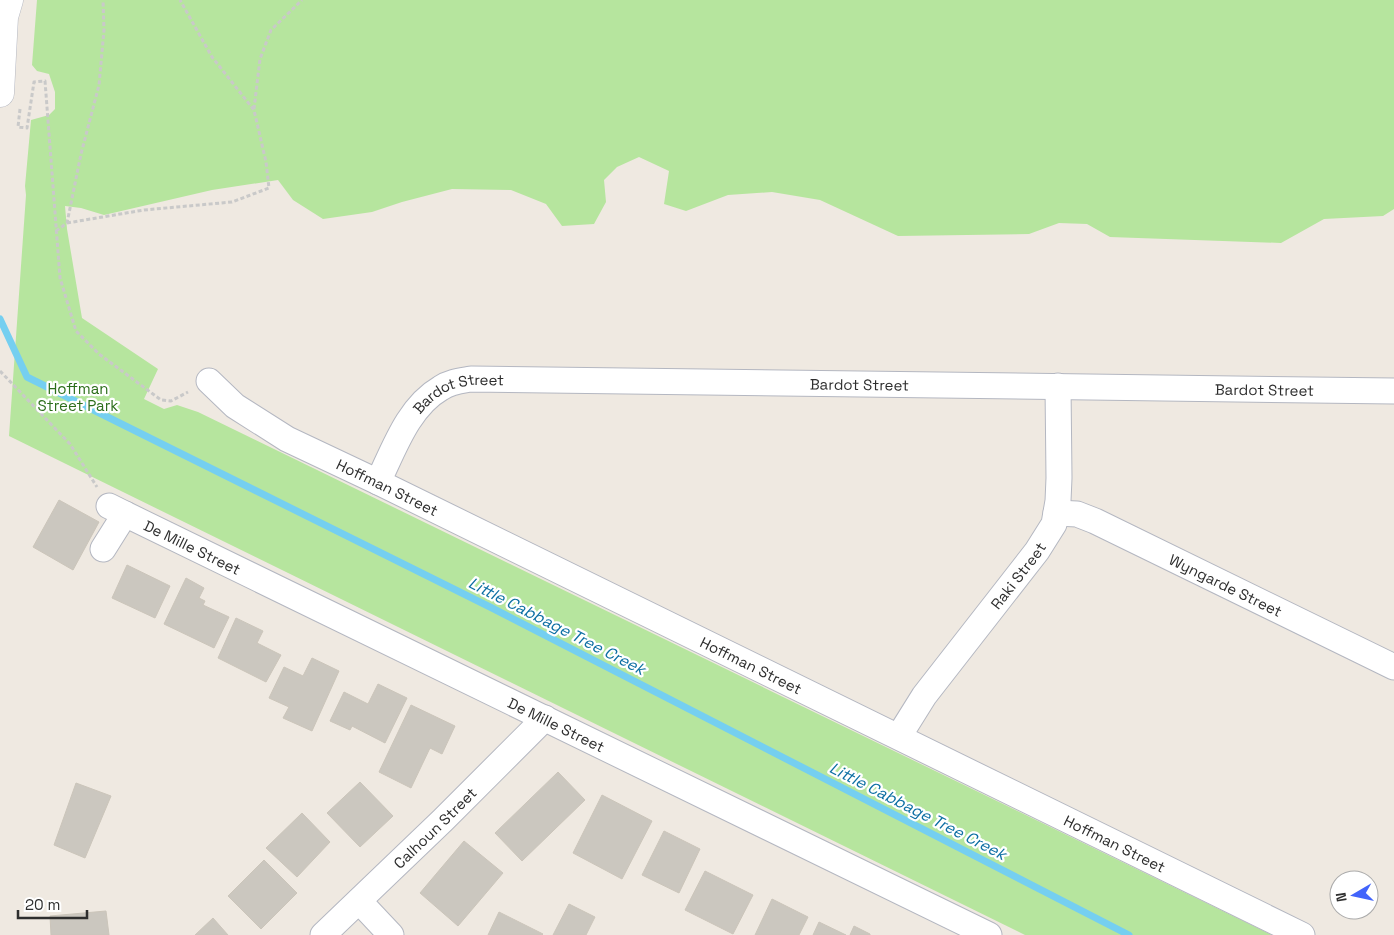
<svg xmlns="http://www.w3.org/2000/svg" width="1394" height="935" font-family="'Space Grotesk',sans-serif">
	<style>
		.green { fill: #b6e59e }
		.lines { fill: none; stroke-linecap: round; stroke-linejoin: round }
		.stream { stroke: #75cff0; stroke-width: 7 }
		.building { fill: #cbc7bf; stroke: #cbc5ba }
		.minor-casing { stroke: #b4b7c1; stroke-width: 27 }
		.secondary-casing { stroke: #b4b7c1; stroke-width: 29 }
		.path { stroke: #c9c9c9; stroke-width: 3; stroke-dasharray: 4 2.5; stroke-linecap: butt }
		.minor { stroke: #fff; stroke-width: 25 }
		.secondary { stroke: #fff; stroke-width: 28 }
		.labels { text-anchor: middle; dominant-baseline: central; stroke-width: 4.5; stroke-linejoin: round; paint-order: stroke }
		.street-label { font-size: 15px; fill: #2e2e2e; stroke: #fff }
		.park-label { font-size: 15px; fill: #2c6e1b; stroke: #fff }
		.water-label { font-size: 16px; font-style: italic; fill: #0d6fa3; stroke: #fff }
	</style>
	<rect width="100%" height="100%" fill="#efe9e1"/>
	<path class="green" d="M 37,0 L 1394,0 L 1394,209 L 1383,216 L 1324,219 L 1281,243 L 1110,237 L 1087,224 L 1059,223 L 1029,234 L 898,236 L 820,200 L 772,192 L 728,195 L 686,211 L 664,204 L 669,171 L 639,157 L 617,167 L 604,180 L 606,202 L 594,224 L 562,226 L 546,204 L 511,190 L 452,189 L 402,202 L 372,212 L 323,219 L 293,200 L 278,180 L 212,190 L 104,215 L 81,208 L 65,206 L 67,229 L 82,318 L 158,369 L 144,399 L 164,409 L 177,405 L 198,412 L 1272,935 L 1025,935 L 9,436 L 26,195 L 25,186 L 31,120 L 49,115 L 55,109 L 55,92 L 49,74 L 37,71 L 32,65 Z"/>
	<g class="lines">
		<path class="stream" d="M 0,319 L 27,377 L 492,608 L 1129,935"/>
	</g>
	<path class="building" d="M 59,500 L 99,522 L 73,570 L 33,547 Z
		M 127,565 L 170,586 L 155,618 L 112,598 Z
		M 186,578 L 204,588 L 199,598 L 205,601 L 203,605 L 229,617 L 214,648 L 164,624 Z
		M 236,618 L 263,631 L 257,643 L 281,655 L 266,682 L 218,658 Z
		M 312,658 L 339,671 L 312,731 L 283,718 L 289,707 L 269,698 L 284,667 L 303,676 Z
		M 378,684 L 407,698 L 385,743 L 352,726 L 350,730 L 330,721 L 344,692 L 368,704 Z
		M 411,705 L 455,726 L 442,754 L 430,748 L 411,788 L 379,772 Z
		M 558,772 L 585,800 L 522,861 L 495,833 Z
		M 360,782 L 393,816 L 360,847 L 327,813 Z
		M 76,783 L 111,796 L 85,858 L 54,845 Z
		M 602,795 L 652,821 L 622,879 L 573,853 Z
		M 302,813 L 330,842 L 297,877 L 266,848 Z
		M 664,831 L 700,849 L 679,893 L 642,875 Z
		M 464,841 L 503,873 L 458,926 L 420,893 Z
		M 264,860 L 297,893 L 261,929 L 228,896 Z
		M 705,871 L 753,895 L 733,934 L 685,910 Z
		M 772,899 L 808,917 L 799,935 L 755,935 Z
		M 569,904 L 595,917 L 586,935 L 553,935 Z
		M 106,911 L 109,935 L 51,935 L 50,916 Z
		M 499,912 L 543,934 L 542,935 L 488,935 Z
		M 213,918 L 228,935 L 195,935 Z
		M 819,922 L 846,935 L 813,935 Z
		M 854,926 L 870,934 L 870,935 L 850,935 Z"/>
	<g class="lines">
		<g class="minor-casing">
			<g id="minor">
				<path id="s1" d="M 209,381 L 235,406 L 287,439 L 378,482 L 1302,935"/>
				<path id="s2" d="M 378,482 C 394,449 408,407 441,388 C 450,382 460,381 471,379 L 1394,391"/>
				<path id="s3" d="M 1056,513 L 1077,514 L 1095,521 L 1394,667"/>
				<path id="s4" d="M 125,514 L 989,935"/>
				<path d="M 103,549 L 125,514 L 109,506"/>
				<path id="s5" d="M 899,736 L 924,696 L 1037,551 L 1054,524 L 1058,501 L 1059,478 L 1058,386"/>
				<path d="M 359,901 L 391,935"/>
				<path id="s6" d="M 323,935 L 443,820 L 545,718"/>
			</g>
		</g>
		<g class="secondary-casing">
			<path id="secondary" d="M 0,93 L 4,17 L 9,0"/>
		</g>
		<path class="path" d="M 20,109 L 18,127 L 27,128 L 34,82 L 45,81 L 60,278 L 76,331 L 99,354 L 161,400 L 171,401 L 188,392
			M 254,109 L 260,59 L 271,30 L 302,0
			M 67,223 L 144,210 L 232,202 L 269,188 L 266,162 L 254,110 L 212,57 L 180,0
			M 56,231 L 67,223 L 81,154 L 99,85 L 104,30 L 103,0
			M 0,371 L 70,444 L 97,487"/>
		<use href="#minor" class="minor"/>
		<use href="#secondary" class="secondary"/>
	</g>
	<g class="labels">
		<g class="street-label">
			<text stroke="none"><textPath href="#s2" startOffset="535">Bardot Street</textPath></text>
			<text stroke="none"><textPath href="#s2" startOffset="940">Bardot Street</textPath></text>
			<text stroke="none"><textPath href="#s2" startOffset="130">Bardot Street</textPath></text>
			<text stroke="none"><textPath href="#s1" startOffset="209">Hoffman Street</textPath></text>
			<text stroke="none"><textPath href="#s4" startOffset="75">De Mille Street</textPath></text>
			<text stroke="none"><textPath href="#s5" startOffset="200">Raki Street</textPath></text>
			<text stroke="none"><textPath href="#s3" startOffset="186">Wyngarde Street</textPath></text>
			<text stroke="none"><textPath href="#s1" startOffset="614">Hoffman Street</textPath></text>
			<text stroke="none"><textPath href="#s4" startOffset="480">De Mille Street</textPath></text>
			<text stroke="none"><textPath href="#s6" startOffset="155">Calhoun Street</textPath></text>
			<text stroke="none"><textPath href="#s1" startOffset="1019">Hoffman Street</textPath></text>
		</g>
		<g class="park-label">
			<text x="78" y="388">Hoffman<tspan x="78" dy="17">Street Park</tspan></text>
		</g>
		<g class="water-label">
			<text transform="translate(557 626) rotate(27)">Little Cabbage Tree Creek</text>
			<text transform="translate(918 811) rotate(27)">Little Cabbage Tree Creek</text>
		</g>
	</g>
	<g transform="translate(1354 895) rotate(261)"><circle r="24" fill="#ffffff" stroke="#ababab"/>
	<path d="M0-4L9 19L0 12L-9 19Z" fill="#4264fb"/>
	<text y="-8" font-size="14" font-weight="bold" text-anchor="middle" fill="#2e2e2e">N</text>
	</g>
	<path d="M18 910v8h69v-8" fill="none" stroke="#2e2e2e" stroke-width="2.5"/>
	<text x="25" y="910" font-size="15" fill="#2e2e2e" stroke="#ffffff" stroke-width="4" paint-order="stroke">20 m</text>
</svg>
